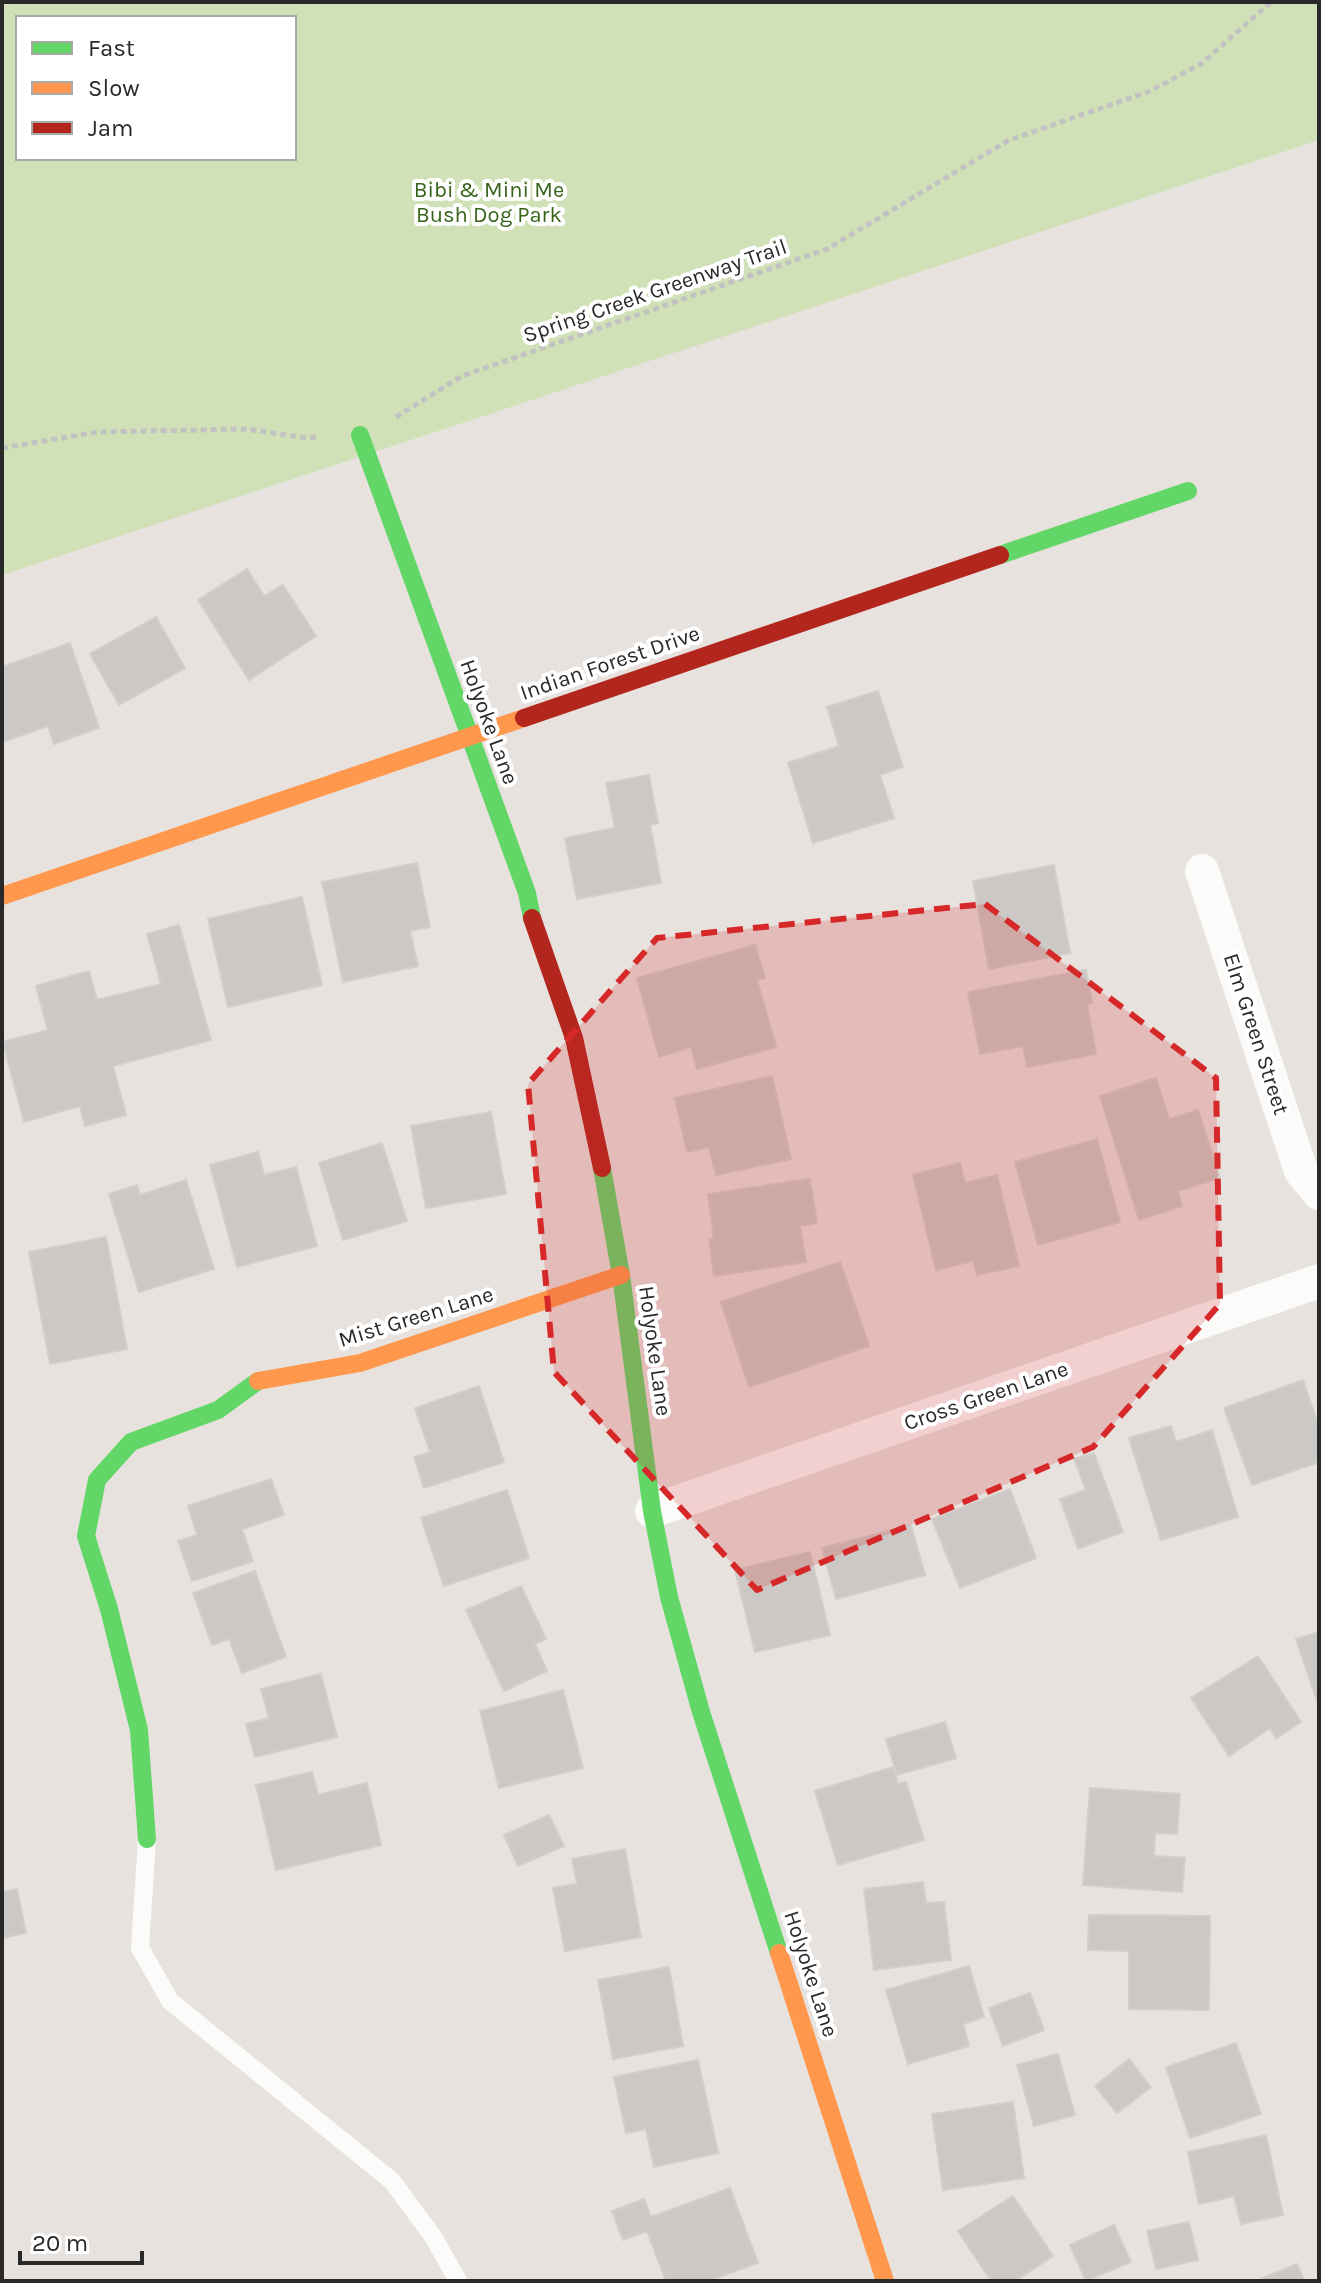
<svg xmlns="http://www.w3.org/2000/svg" width="1321" height="2283" font-family="Karla,sans-serif">
	<style>
		.green { fill: #d0e1b7; fill-rule: evenodd }
		.building { fill: #ccc8c5; stroke: #d2ceca; stroke-width: 2 }
		.lines { fill: none; stroke-linecap: round; stroke-linejoin: round }
		.path { stroke: #c3c2c2; stroke-width: 5; stroke-dasharray: 6 4; stroke-linecap: butt }
		.lane { stroke: #fbfbfa; stroke-width: 18 }
		.street { stroke: #fbfbfa; stroke-width: 34 }
		.fast { stroke: #63d668; stroke-width: 18 }
		.slow { stroke: #ff974d; stroke-width: 18 }
		.jam { stroke: #b3261e; stroke-width: 18 }
		.marked { fill: #d62828; fill-opacity: 0.2; stroke: #d62828; stroke-width: 6; stroke-dasharray: 16 10; stroke-linejoin: round }
		.labels { text-anchor: middle; dominant-baseline: central; stroke-width: 8; stroke-linejoin: round; paint-order: stroke }
		.park-label { font-size: 22px; fill: #37641a; stroke: #fff }
		.street-label { font-size: 22px; fill: #292929; stroke: #fff }
	</style>
	<rect width="100%" height="100%" fill="#e7e2de"/>
	<path class="green" d="M 2,2 L 1319,2 L 1319,140 L 2,575 ZM 18,18 L 294,18 L 294,158 L 18,158 Z"/>
	<path class="building" d="M 247,569 L 264,596 L 283,585 L 316,636 L 249,680 L 198,600 Z
		M 156,617 L 185,668 L 119,705 L 90,654 Z
		M 70,643 L 99,728 L 54,744 L 48,726 L 2,742 L 2,667 Z
		M 878,691 L 903,767 L 880,775 L 894,818 L 813,843 L 788,763 L 839,746 L 827,707 Z
		M 649,775 L 658,823 L 650,825 L 661,883 L 577,899 L 565,838 L 615,828 L 606,783 Z
		M 417,863 L 430,927 L 410,931 L 418,966 L 343,982 L 322,882 Z
		M 1054,865 L 1070,953 L 989,969 L 973,881 Z
		M 302,897 L 322,985 L 228,1007 L 208,919 Z
		M 179,925 L 211,1040 L 113,1066 L 126,1115 L 85,1126 L 80,1106 L 24,1122 L 3,1042 L 48,1030 L 36,986 L 89,971 L 97,1000 L 161,984 L 147,934 Z
		M 755,945 L 765,978 L 757,980 L 776,1047 L 697,1069 L 691,1047 L 659,1057 L 637,978 Z
		M 1086,970 L 1092,1003 L 1087,1004 L 1096,1054 L 1027,1067 L 1023,1046 L 980,1054 L 968,992 Z
		M 772,1076 L 791,1159 L 716,1175 L 709,1147 L 687,1152 L 675,1098 Z
		M 1156,1078 L 1169,1119 L 1198,1110 L 1220,1178 L 1178,1191 L 1182,1206 L 1139,1220 L 1100,1096 Z
		M 491,1112 L 506,1194 L 426,1208 L 411,1126 Z
		M 1097,1139 L 1120,1222 L 1038,1245 L 1015,1162 Z
		M 382,1143 L 407,1221 L 343,1240 L 319,1163 Z
		M 258,1152 L 264,1175 L 296,1167 L 317,1246 L 237,1267 L 210,1165 Z
		M 960,1163 L 965,1183 L 997,1175 L 1019,1266 L 977,1275 L 973,1261 L 936,1270 L 913,1175 Z
		M 810,1179 L 817,1223 L 800,1226 L 806,1262 L 714,1276 L 709,1239 L 714,1238 L 708,1194 Z
		M 186,1180 L 214,1269 L 139,1292 L 109,1194 L 137,1185 L 140,1195 Z
		M 106,1237 L 127,1349 L 50,1364 L 29,1252 Z
		M 840,1262 L 869,1346 L 749,1387 L 721,1302 Z
		M 1303,1380 L 1319,1427 L 1319,1462 L 1252,1485 L 1224,1408 Z
		M 479,1386 L 504,1462 L 424,1488 L 414,1457 L 430,1452 L 415,1408 Z
		M 1171,1426 L 1176,1442 L 1212,1430 L 1238,1517 L 1161,1540 L 1129,1438 Z
		M 1094,1453 L 1123,1532 L 1078,1549 L 1060,1499 L 1086,1490 L 1074,1459 Z
		M 271,1479 L 284,1515 L 242,1529 L 253,1561 L 192,1581 L 178,1541 L 197,1535 L 188,1506 Z
		M 1010,1489 L 1036,1558 L 960,1588 L 932,1519 Z
		M 507,1490 L 529,1558 L 444,1586 L 421,1518 Z
		M 911,1525 L 925,1575 L 836,1599 L 822,1548 Z
		M 810,1552 L 830,1635 L 755,1652 L 735,1570 Z
		M 255,1571 L 286,1657 L 242,1673 L 229,1639 L 212,1645 L 193,1593 Z
		M 521,1586 L 546,1639 L 535,1644 L 547,1671 L 504,1691 L 466,1610 Z
		M 1319,1632 L 1319,1701 L 1317,1701 L 1296,1639 Z
		M 1258,1656 L 1301,1722 L 1276,1738 L 1270,1728 L 1229,1756 L 1191,1698 Z
		M 321,1674 L 337,1737 L 255,1757 L 246,1724 L 269,1718 L 261,1689 Z
		M 563,1690 L 583,1768 L 499,1788 L 480,1711 Z
		M 945,1722 L 956,1758 L 897,1775 L 886,1739 Z
		M 893,1767 L 898,1784 L 906,1782 L 924,1840 L 838,1865 L 815,1791 Z
		M 312,1772 L 318,1795 L 367,1783 L 381,1845 L 276,1870 L 256,1785 Z
		M 1090,1788 L 1180,1794 L 1177,1834 L 1155,1833 L 1154,1856 L 1185,1858 L 1182,1892 L 1083,1885 Z
		M 549,1815 L 564,1846 L 518,1866 L 504,1835 Z
		M 625,1849 L 641,1937 L 565,1951 L 553,1888 L 577,1884 L 572,1859 Z
		M 923,1882 L 926,1903 L 944,1902 L 951,1960 L 874,1970 L 864,1889 Z
		M 17,1889 L 26,1933 L 2,1938 L 2,1892 Z
		M 1089,1915 L 1210,1916 L 1209,2010 L 1129,2009 L 1129,1951 L 1088,1950 Z
		M 969,1966 L 984,2017 L 963,2024 L 969,2046 L 908,2064 L 886,1990 Z
		M 669,1967 L 683,2046 L 613,2059 L 598,1980 Z
		M 1030,1993 L 1044,2030 L 1003,2046 L 989,2008 Z
		M 1236,2043 L 1261,2114 L 1190,2138 L 1166,2067 Z
		M 1058,2054 L 1075,2115 L 1034,2126 L 1017,2065 Z
		M 1129,2059 L 1151,2087 L 1117,2113 L 1095,2086 Z
		M 698,2060 L 718,2153 L 654,2167 L 646,2129 L 626,2133 L 614,2077 Z
		M 1013,2102 L 1024,2178 L 943,2190 L 932,2114 Z
		M 1266,2135 L 1283,2215 L 1241,2224 L 1234,2196 L 1199,2204 L 1188,2152 Z
		M 730,2188 L 758,2263 L 708,2281 L 666,2281 L 647,2231 L 623,2240 L 612,2211 L 644,2199 L 651,2217 Z
		M 1013,2196 L 1053,2256 L 1015,2281 L 991,2281 L 958,2231 Z
		M 1189,2222 L 1198,2260 L 1156,2269 L 1147,2231 Z
		M 1114,2225 L 1131,2262 L 1086,2281 L 1070,2245 Z
		M 1297,2264 L 1304,2281 L 1256,2281 Z"/>
	<g class="lines">
		<path class="path" d="M 396,417 L 462,376 L 827,249 L 1009,140 L 1148,92 L 1201,64 L 1271,2
			M 2,448 L 97,432 L 247,429 L 305,438 L 319,437"/>
		<path class="lane" d="M 147,1839 L 140,1948 L 170,2001 L 392,2181 L 434,2238 L 458,2281"/>
		<path class="street" d="M 1202,871 L 1301,1171 L 1319,1193
			M 652,1511 L 1319,1281"/>
		<path class="fast" d="M 360,435 L 527,893 L 532,918
			M 1000,555 L 1188,491
			M 602,1168 L 621,1275 L 652,1511 L 669,1597 L 701,1712 L 779,1953
			M 147,1839 L 139,1730 L 109,1609 L 86,1536 L 97,1480 L 131,1442 L 218,1410 L 258,1381"/>
		<path class="slow" d="M 2,896 L 524,718
			M 258,1381 L 360,1363 L 621,1275
			M 779,1953 L 885,2281"/>
		<path class="jam" d="M 524,718 L 1000,555
			M 532,918 L 574,1038 L 602,1168"/>
	</g>
	<path class="marked" d="M 985,904 L 1216,1078 L 1220,1304 L 1093,1447 L 757,1590 L 554,1372 L 528,1084 L 657,938 Z"/>
	<g class="labels">
		<g class="park-label">
			<text x="489" y="190">Bibi &amp; Mini Me<tspan x="489" dy="25">Bush Dog Park</tspan></text>
		</g>
		<g class="street-label">
			<text transform="translate(655 291) rotate(-19)">Spring Creek Greenway Trail</text>
			<text transform="translate(610 663) rotate(-19)">Indian Forest Drive</text>
			<text transform="translate(489 722) rotate(70)">Holyoke Lane</text>
			<text transform="translate(1256 1034) rotate(72)">Elm Green Street</text>
			<text transform="translate(416 1317) rotate(-17)">Mist Green Lane</text>
			<text transform="translate(655 1351) rotate(82)">Holyoke Lane</text>
			<text transform="translate(986 1396) rotate(-19)">Cross Green Lane</text>
			<text transform="translate(811 1974) rotate(72)">Holyoke Lane</text>
		</g>
	</g>
	<rect width="1321" height="2283" fill="none" stroke="#292929" stroke-width="8"/>
	<rect x="16" y="16" width="280" height="144" fill="#ffffff" stroke="#a9a9a9" stroke-width="2"/>
	<rect x="32" y="42" width="40" height="12" fill="#63d668" stroke="#a9a9a9" stroke-width="2"/>
	<text x="88" y="56" font-size="24" fill="#292929">Fast</text>
	<rect x="32" y="82" width="40" height="12" fill="#ff974d" stroke="#a9a9a9" stroke-width="2"/>
	<text x="88" y="96" font-size="24" fill="#292929">Slow</text>
	<rect x="32" y="122" width="40" height="12" fill="#b3261e" stroke="#a9a9a9" stroke-width="2"/>
	<text x="88" y="136" font-size="24" fill="#292929">Jam</text>
	<path d="M20 2251v12h122v-12" fill="none" stroke="#292929" stroke-width="4"/>
	<text x="32" y="2251" font-size="24" fill="#292929" stroke="#ffffff" stroke-width="6" paint-order="stroke">20 m</text>
</svg>
